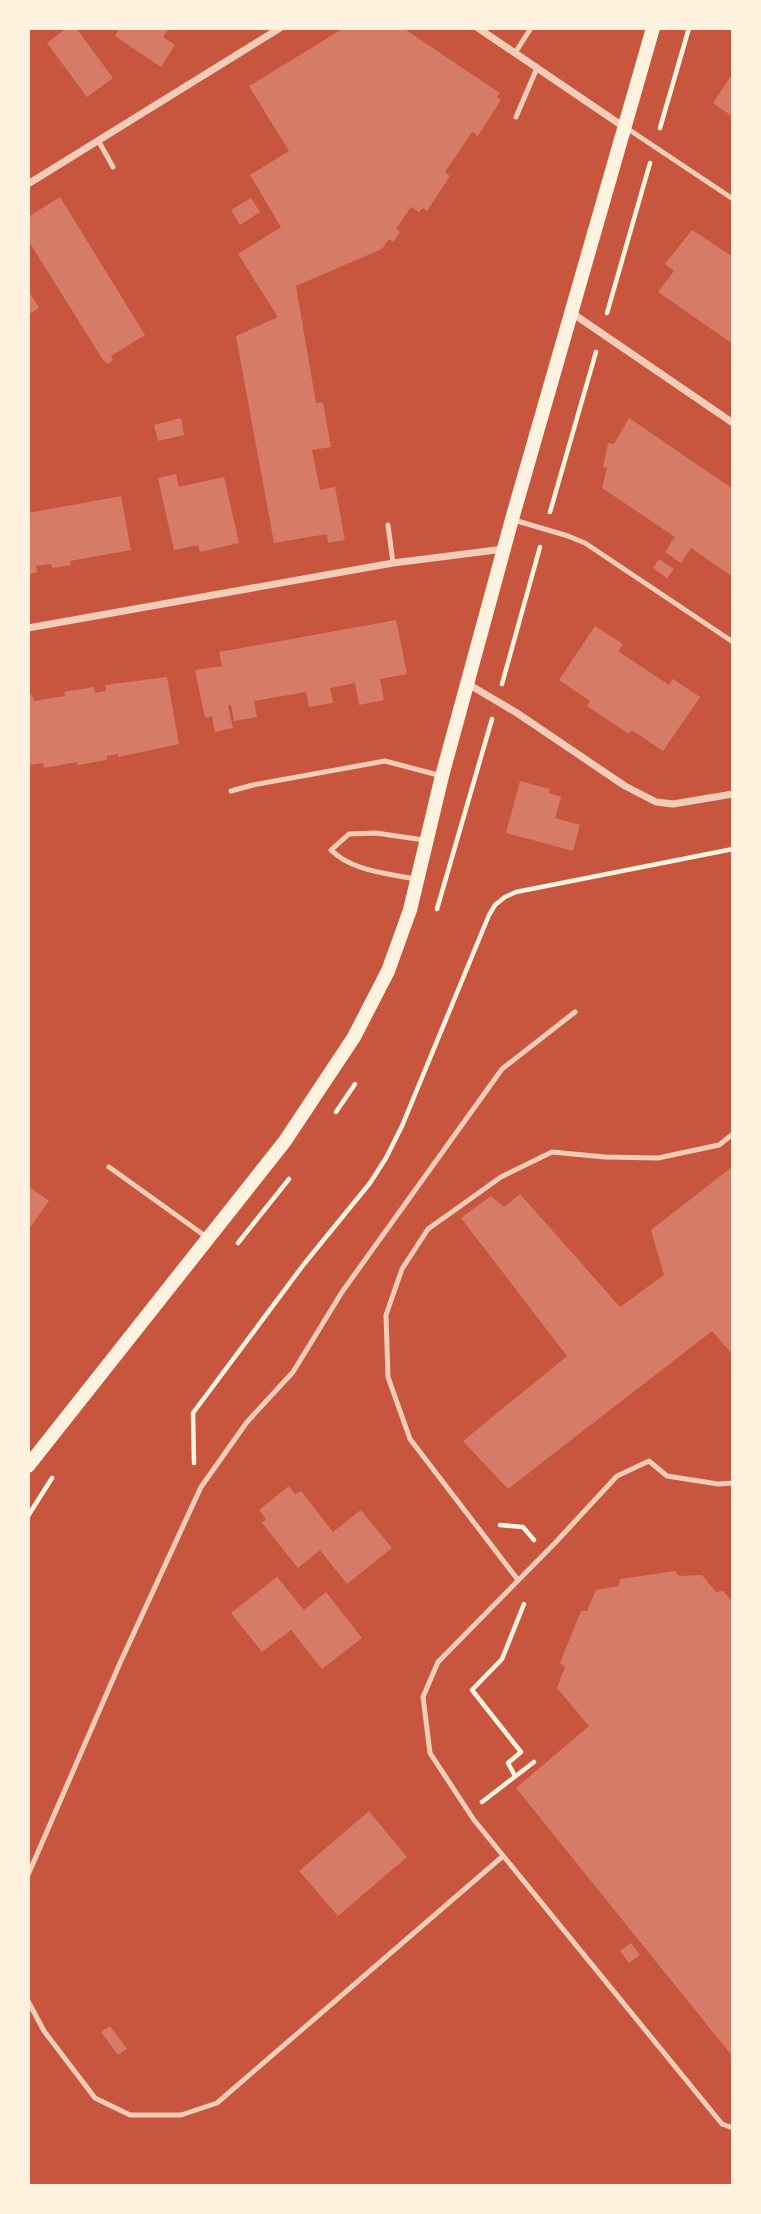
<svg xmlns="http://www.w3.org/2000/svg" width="761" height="2214" font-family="Signika,sans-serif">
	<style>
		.building { fill: #d67c66 }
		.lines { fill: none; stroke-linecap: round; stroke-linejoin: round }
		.path { stroke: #fff3e0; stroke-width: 4.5 }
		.service { stroke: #f1ccb7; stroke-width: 5 }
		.minor { stroke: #f1ccb7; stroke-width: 7 }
		.secondary { stroke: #fff3e0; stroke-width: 14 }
	</style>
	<rect width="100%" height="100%" fill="#c8553d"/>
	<path class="building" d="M 67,28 L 76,28 L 113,78 L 87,97 L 47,43 Z
		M 120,28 L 169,28 L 163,37 L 175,45 L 161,67 L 115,36 Z
		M 344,28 L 403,28 L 500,93 L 497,97 L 501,100 L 478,136 L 472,132 L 445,172 L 450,176 L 427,211 L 423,208 L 419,212 L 411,207 L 396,229 L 400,232 L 393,242 L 389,239 L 382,249 L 296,286 L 316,403 L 323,402 L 331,447 L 312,450 L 320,490 L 335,487 L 345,540 L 328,543 L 327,534 L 274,543 L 236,336 L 278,317 L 238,254 L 281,227 L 250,175 L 289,151 L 249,86 Z
		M 733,73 L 733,117 L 713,103 Z
		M 60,197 L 145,335 L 111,356 L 113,360 L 108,364 L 103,360 L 28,240 L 28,217 Z
		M 251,198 L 260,212 L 240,225 L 231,210 Z
		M 692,230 L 733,257 L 733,344 L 658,292 L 674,271 L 665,264 Z
		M 28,290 L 39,308 L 28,315 Z
		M 181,418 L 184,435 L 158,441 L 154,425 Z
		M 629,418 L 733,489 L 733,577 L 691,548 L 681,563 L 665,552 L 675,537 L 602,488 L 607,468 L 603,467 L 608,443 L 614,444 Z
		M 176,474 L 179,487 L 224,477 L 239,543 L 200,552 L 198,545 L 174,550 L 158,478 Z
		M 121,496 L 131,550 L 70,561 L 71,565 L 52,568 L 51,564 L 36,566 L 37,572 L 30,574 L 28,513 Z
		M 659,559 L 674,569 L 667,578 L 653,568 Z
		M 396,620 L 407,674 L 380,679 L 384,700 L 359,705 L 355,683 L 330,688 L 333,703 L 309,707 L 306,692 L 254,701 L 257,717 L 234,721 L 231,705 L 228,705 L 233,728 L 215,732 L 212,716 L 205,718 L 195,670 L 222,666 L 219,652 Z
		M 595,626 L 623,644 L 618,651 L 669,685 L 673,679 L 700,697 L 663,751 L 632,730 L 629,734 L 587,706 L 590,701 L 559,680 Z
		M 167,677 L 179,744 L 118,757 L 118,754 L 107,756 L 107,760 L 77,765 L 77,762 L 44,768 L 43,763 L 28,765 L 28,695 L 32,695 L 34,701 L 65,696 L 64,692 L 94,687 L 95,693 L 106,691 L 105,685 Z
		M 520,781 L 550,789 L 549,793 L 561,797 L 555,818 L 580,825 L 573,851 L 506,833 Z
		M 733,1166 L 733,1355 L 712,1331 L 508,1489 L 463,1441 L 567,1356 L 461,1218 L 491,1196 L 504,1207 L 520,1194 L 620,1307 L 664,1275 L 651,1230 Z
		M 28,1186 L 49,1201 L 28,1230 Z
		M 289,1486 L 295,1494 L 301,1491 L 333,1532 L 361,1510 L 392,1548 L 347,1584 L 320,1550 L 298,1568 L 262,1523 L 266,1519 L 259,1510 Z
		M 675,1571 L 679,1576 L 702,1575 L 716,1592 L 723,1591 L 733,1603 L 733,2057 L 516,1788 L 589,1726 L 557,1688 L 565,1667 L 560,1663 L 581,1611 L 587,1611 L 596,1590 L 619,1586 L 620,1579 Z
		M 277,1577 L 304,1610 L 326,1592 L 362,1638 L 322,1669 L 291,1630 L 262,1652 L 231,1613 Z
		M 369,1811 L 407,1857 L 338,1916 L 299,1871 Z
		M 631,1943 L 640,1955 L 629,1963 L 620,1951 Z
		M 110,2026 L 127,2049 L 118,2055 L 101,2032 Z"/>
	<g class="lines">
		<path class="path" d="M 660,128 L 689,28
			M 607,313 L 650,163
			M 550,512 L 596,352
			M 502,684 L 540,547
			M 437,909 L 492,719
			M 336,1112 L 355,1084
			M 238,1243 L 289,1179
			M 194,1463 L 193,1413 L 304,1264 L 370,1183 L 386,1158 L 402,1126 L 489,915 L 495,905 L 505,897 L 516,892 L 733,849
			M 28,1516 L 52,1478
			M 500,1525 L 523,1527 L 534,1540
			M 515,1776 L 508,1763 L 521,1752 L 472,1690 L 502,1659 L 524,1604
			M 482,1802 L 534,1762"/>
		<path class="service" d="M 515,53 L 531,28
			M 516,117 L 537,68
			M 625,127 L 733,199
			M 98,140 L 113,167
			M 514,520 L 568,536 L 585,543 L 733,642
			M 388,525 L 393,563
			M 231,791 L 253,785 L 385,761 L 442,776
			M 414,879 C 386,873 352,871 331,850 L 349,834 L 376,833 L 424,840
			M 109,1167 L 208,1238
			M 733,1483 L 718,1484 L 667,1476 L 649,1461 L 617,1476 L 555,1543 L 438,1662 L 423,1697 L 430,1753 L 474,1820 L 722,2124 L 733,2128
			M 518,1580 L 410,1439 L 388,1377 L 386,1315 L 402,1269 L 428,1229 L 501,1177 L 552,1152 L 605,1157 L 658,1158 L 719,1145 L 733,1134
			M 28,1875 L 120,1663 L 201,1487 L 247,1422 L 293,1372 L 342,1292 L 502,1069 L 575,1012
			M 28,2001 L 44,2031 L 95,2098 L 130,2115 L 181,2115 L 217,2103 L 503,1856"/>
		<path class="minor" d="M 478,28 L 624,127
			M 28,184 L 280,28
			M 572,313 L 733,423
			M 28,628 L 393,563 L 504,549
			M 468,684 L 517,713 L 625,786 L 656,802 L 673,804 L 733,794"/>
		<path class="secondary" d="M 28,1466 L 285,1141 L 354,1037 L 388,971 L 410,910 L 442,776 L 512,519 L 653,28"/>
	</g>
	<rect width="761" height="2214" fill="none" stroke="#fff3e0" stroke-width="60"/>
</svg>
